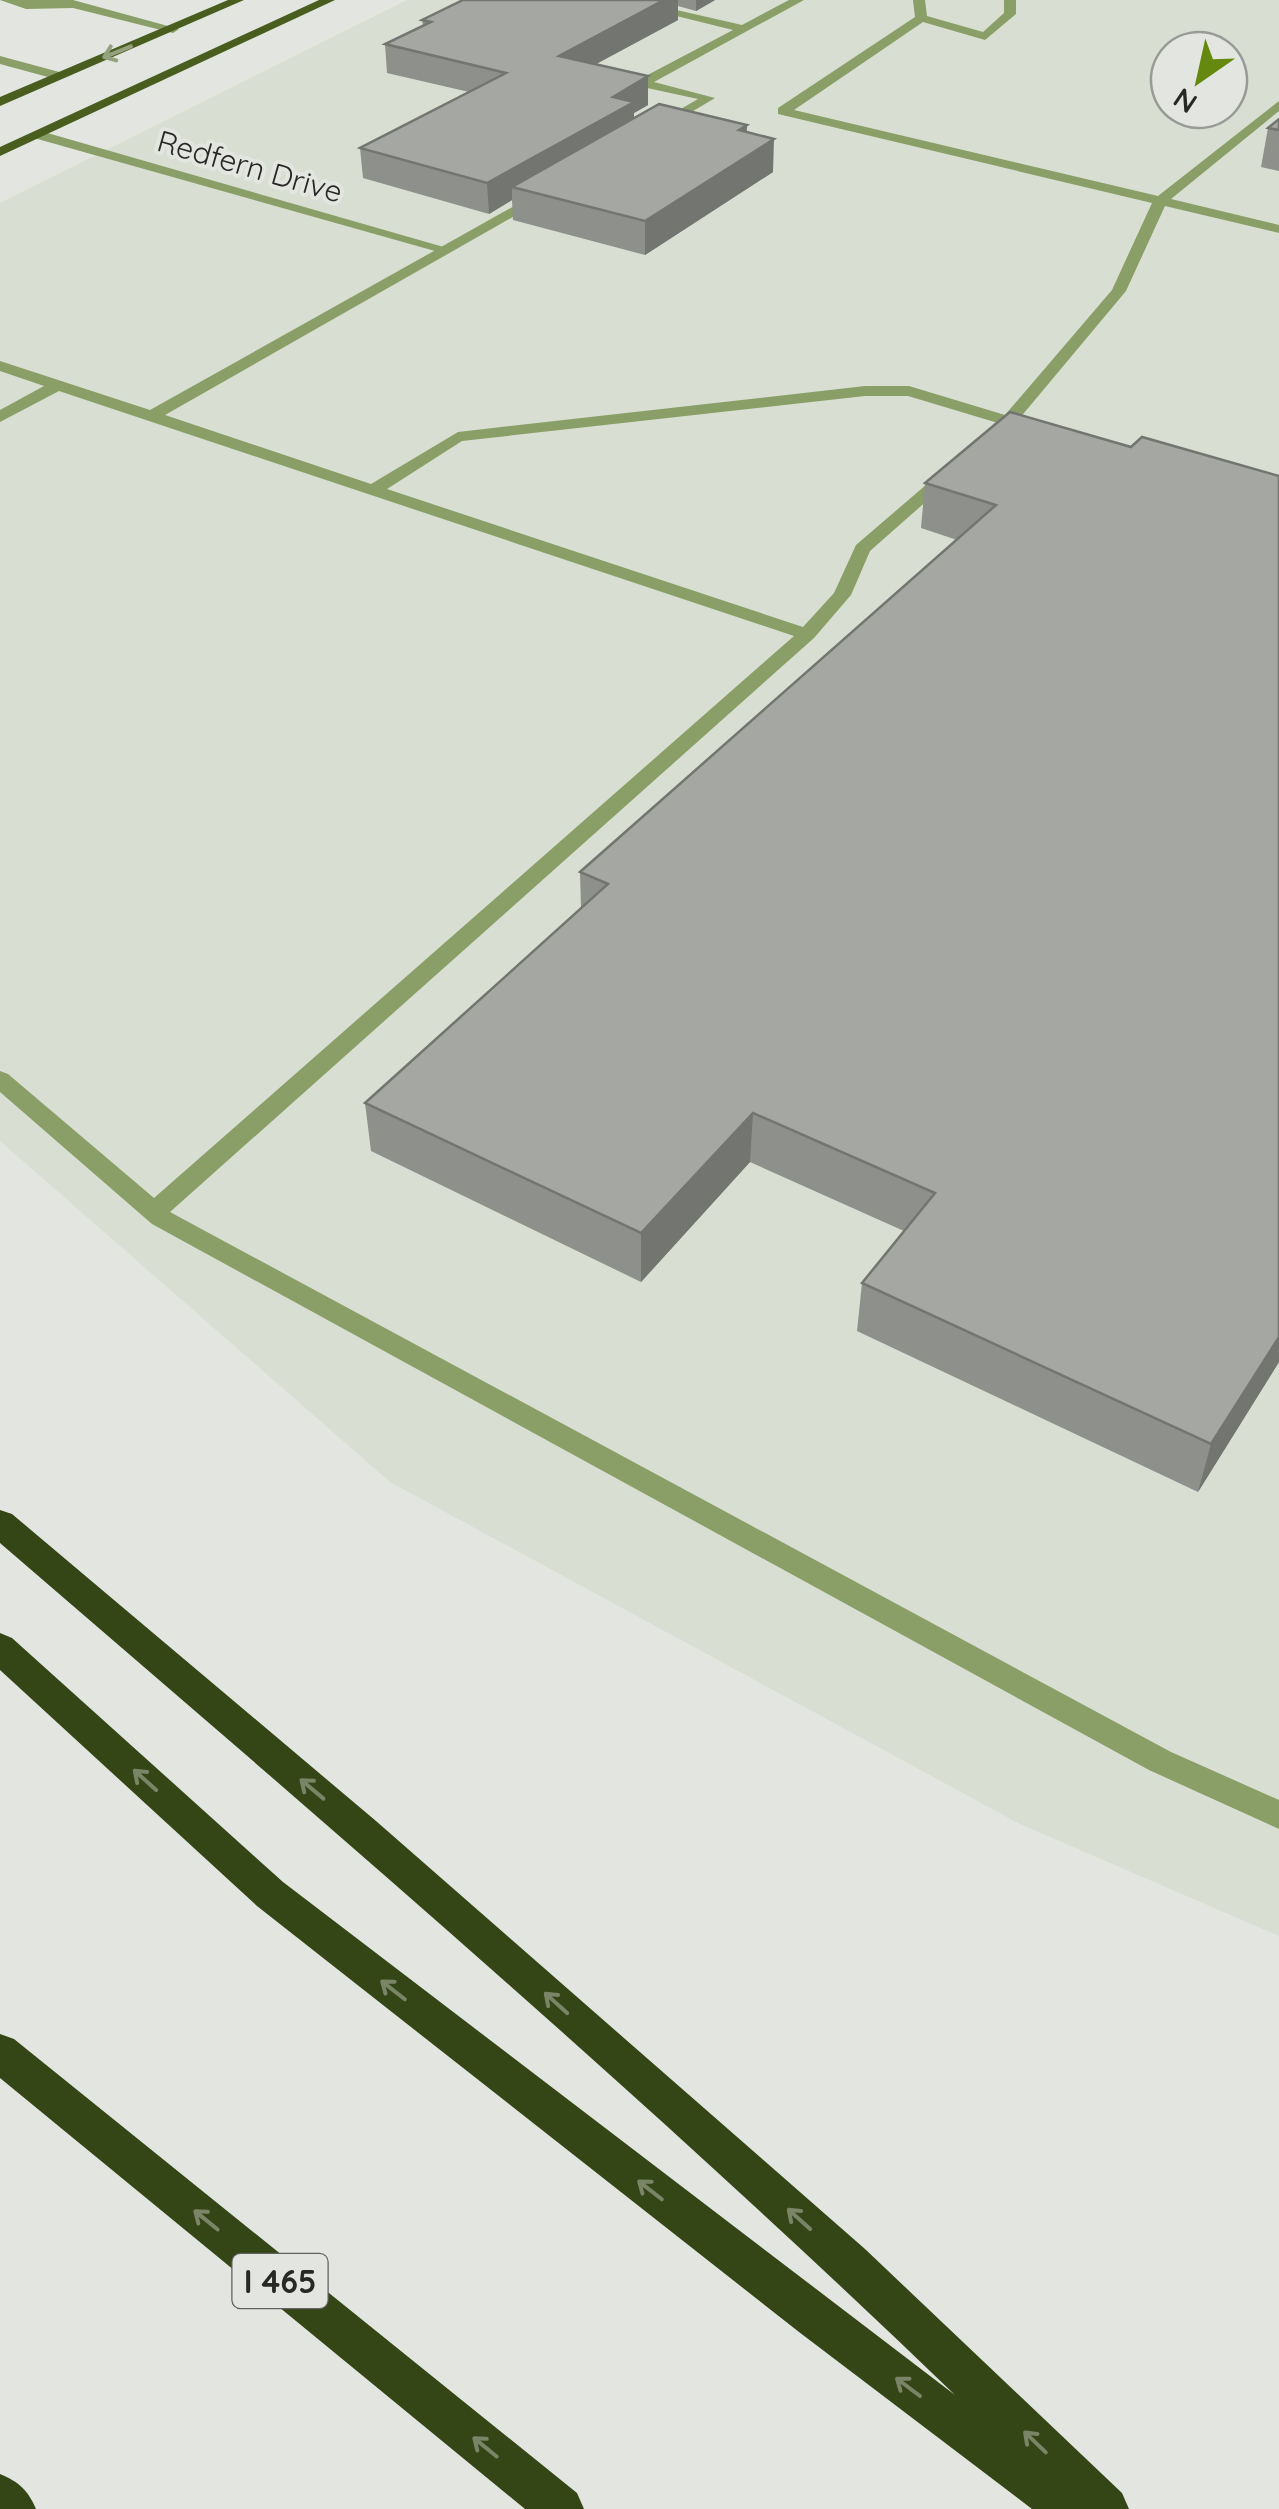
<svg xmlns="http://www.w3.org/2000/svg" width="1279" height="2509" font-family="Quicksand,sans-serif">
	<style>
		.built { fill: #d8ded1; fill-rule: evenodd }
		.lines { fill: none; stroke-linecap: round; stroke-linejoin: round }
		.lane { fill: #899f67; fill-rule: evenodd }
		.street { fill: #899f67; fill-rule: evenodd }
		.primary { fill: #485d1e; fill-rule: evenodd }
		.highway { fill: #344516; fill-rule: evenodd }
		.wall { fill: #8d908b }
		.shaded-wall { fill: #737571 }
		.building { fill: #a4a7a2; stroke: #737571; stroke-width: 2.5 }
		.oneway { stroke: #96a27f }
		.oneway2 { stroke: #7a8567 }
		.labels { text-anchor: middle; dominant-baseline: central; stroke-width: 8; stroke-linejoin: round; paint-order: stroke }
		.far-street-label { font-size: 30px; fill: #282826; stroke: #e3e6e0 }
		.shield { fill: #e3e6e0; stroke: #60615e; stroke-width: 2.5 }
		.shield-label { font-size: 32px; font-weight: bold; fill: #282826 }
	</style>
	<rect width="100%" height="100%" fill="#e3e6e0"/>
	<path class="built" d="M 407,0 L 1279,0 L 1279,1936 L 1020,1824 L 390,1482 L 0,1141 L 0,203 ZM 1169,50 L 1229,50 L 1229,110 L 1169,110 Z"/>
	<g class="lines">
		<path class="lane" d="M 0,0 L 73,0 L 179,29 L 173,33 L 73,8 L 26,9 Z
			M 612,0 L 633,0 L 742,25 L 789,0 L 804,0 L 654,82 L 715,98 L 658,132 L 651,128 L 653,125 L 698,99 L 638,86 L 638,80 L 733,30 Z
			M 913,0 L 925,0 L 927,16 L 983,32 L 1004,13 L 1004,0 L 1016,0 L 1016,14 L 985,40 L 923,22 L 794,110 L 1158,196 L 1279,101 L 1279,111 L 1171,199 L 1279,225 L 1279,233 L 1165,206 L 1126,291 L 1019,419 L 1036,425 L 1036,431 L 1012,428 L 1001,435 L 993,430 L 998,423 L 908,396 L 865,396 L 462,441 L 387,489 L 803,627 L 834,593 L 856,545 L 941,472 L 955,476 L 870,551 L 851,595 L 814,638 L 170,1212 L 1171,1752 L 1279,1800 L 1279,1829 L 1149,1770 L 152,1224 L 0,1092 L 0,1071 L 8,1074 L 154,1198 L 794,636 L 59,391 L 0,422 L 0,410 L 44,386 L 0,371 L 0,361 L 150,410 L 541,191 L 546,192 L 546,198 L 165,415 L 371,484 L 458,432 L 865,386 L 909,386 L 1005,415 L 1112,290 L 1152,203 L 778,114 L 778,108 L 915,17 Z
			M 0,56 L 63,73 L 65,76 L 59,80 L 0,64 Z"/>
		<path class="street" d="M 34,132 L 44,132 L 454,250 L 442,253 L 34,138 Z"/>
		<path class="primary" d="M 228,0 L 244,0 L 0,106 L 0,97 Z
			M 319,0 L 335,0 L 0,156 L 0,147 Z"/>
		<path class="highway" d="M 0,1510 L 12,1514 L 376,1821 L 865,2249 L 1122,2493 L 1129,2509 L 1032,2509 L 799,2332 L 257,1906 L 0,1670 L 0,1633 L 12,1638 L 283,1882 L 955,2395 C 648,2099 323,1821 0,1543 Z
			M 0,2034 L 14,2039 L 577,2493 L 584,2509 L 525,2509 L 0,2078 Z
			M 0,2474 C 19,2482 28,2490 36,2509 L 0,2509 Z"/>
	</g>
	<path class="wall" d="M 463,0 L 715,0 L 696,11 L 678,6 L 678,20 L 596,64 L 648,105 L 634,113 L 634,118 L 747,132 L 773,172 L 645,255 L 513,220 L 512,200 L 489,214 L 363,178 L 360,148 L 469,92 L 387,73 L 385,44 L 423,26 L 422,20 Z
		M 1279,119 L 1279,171 L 1261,167 L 1268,128 Z
		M 1010,412 L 1279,1362 L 1198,1492 L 857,1331 L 862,1283 L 904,1231 L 750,1162 L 641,1282 L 371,1151 L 365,1103 L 581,908 L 580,872 L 957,540 L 921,528 L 925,483 Z"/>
	<path class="shaded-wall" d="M 664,0 L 678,0 L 678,20 L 559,84 L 559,56 Z
		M 696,0 L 715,0 L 696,11 Z
		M 648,76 L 648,105 L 634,113 L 634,131 L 512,187 L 512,200 L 489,214 L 487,183 L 613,97 Z
		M 747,125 L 746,156 L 774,139 L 773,172 L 645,255 L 645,221 L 739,130 Z
		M 753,1113 L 750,1162 L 641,1282 L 641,1233 Z
		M 1279,1337 L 1279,1362 L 1198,1492 L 1211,1444 Z"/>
	<path class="building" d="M 463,0 L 664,0 L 559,56 L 648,76 L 613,97 L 634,102 L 487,183 L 360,148 L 506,73 L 385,44 L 431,22 L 422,20 Z
		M 659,104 L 747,125 L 739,130 L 774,139 L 645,221 L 512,187 Z
		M 1279,119 L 1279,130 L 1268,128 Z
		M 1010,412 L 1131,447 L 1142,437 L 1279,476 L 1279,1337 L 1211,1444 L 862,1283 L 935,1193 L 753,1113 L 641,1233 L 365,1103 L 608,884 L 580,872 L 996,505 L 925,483 Z"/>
	<defs><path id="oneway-shaft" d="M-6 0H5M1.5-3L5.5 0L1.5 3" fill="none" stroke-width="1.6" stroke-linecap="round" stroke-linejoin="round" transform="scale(2.5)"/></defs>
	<use class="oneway" href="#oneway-shaft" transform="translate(117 52) rotate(158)"/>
	<g class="oneway2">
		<use href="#oneway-shaft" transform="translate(145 1780) rotate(-138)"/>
		<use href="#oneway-shaft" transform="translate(312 1789) rotate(-140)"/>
		<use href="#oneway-shaft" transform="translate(393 1990) rotate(-142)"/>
		<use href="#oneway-shaft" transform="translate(556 2003) rotate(-138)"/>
		<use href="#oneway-shaft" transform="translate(650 2190) rotate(-142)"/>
		<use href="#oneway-shaft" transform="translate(799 2219) rotate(-138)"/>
		<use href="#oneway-shaft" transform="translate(206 2220) rotate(-141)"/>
		<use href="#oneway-shaft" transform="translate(908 2387) rotate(-143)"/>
		<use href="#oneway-shaft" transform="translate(1035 2442) rotate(-136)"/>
		<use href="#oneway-shaft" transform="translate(485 2447) rotate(-141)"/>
	</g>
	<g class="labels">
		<g class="far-street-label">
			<text transform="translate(250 166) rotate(16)">Redfern Drive</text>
		</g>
		<rect class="shield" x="232.5" y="2254" width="95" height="54" rx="8"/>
		<g class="shield-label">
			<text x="280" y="2281">I 465</text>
		</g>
	</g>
	<g transform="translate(1199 80) rotate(214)"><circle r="48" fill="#e3e6e0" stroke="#989a96" stroke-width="2.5"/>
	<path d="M0-8L18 38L0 25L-18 38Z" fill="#65890e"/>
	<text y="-15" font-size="28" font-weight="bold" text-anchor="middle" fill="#282826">N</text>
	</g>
</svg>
